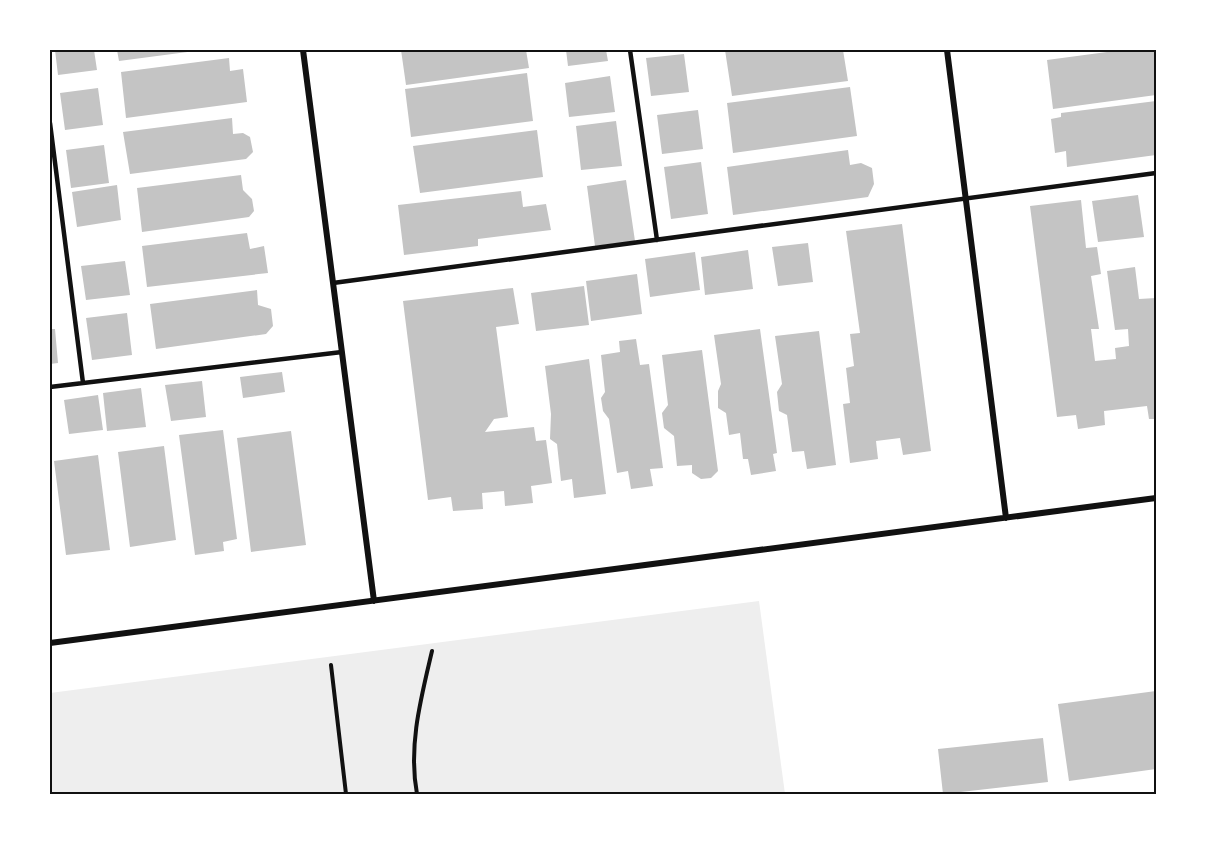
<svg xmlns="http://www.w3.org/2000/svg" width="1206" height="844" font-family="Karla,sans-serif">
	<style>
		.green { fill: #eee }
		.building { fill: #c4c4c4 }
		.lines { fill: none; stroke-linecap: round; stroke-linejoin: round }
		.path { stroke: #111; stroke-width: 4 }
		.service { stroke: #111; stroke-width: 4.5 }
		.minor { stroke: #111; stroke-width: 6 }
		.neatline { fill: none; stroke: #111; stroke-width: 2 }
	</style>
	<rect width="100%" height="100%" fill="#fff"/>
	<path class="green" d="M 759,601 L 785,794 L 50,794 L 50,693 Z"/>
	<path class="building" d="M 55,50 L 94,50 L 97,70 L 58,75 Z
		M 117,50 L 195,50 L 195,51 L 119,61 Z
		M 401,50 L 526,50 L 529,68 L 406,85 Z
		M 566,50 L 606,50 L 608,61 L 568,66 Z
		M 725,50 L 843,50 L 848,81 L 732,96 Z
		M 1122,50 L 1156,50 L 1156,95 L 1053,109 L 1047,60 Z
		M 684,54 L 689,92 L 651,96 L 646,58 Z
		M 229,58 L 230,71 L 243,69 L 247,102 L 126,118 L 121,72 Z
		M 527,73 L 533,121 L 411,137 L 405,89 Z
		M 610,76 L 615,112 L 569,117 L 565,83 Z
		M 850,87 L 857,136 L 733,153 L 727,103 Z
		M 98,88 L 103,125 L 65,130 L 60,93 Z
		M 1156,101 L 1156,155 L 1067,167 L 1066,151 L 1055,153 L 1051,119 L 1061,117 L 1061,113 Z
		M 698,110 L 703,149 L 662,154 L 657,115 Z
		M 232,118 L 233,134 L 243,133 L 250,137 L 253,152 L 246,159 L 130,174 L 123,132 Z
		M 616,121 L 622,166 L 581,170 L 576,126 Z
		M 537,130 L 543,177 L 420,193 L 413,146 Z
		M 104,145 L 109,183 L 71,188 L 66,150 Z
		M 848,150 L 850,165 L 861,163 L 872,168 L 874,184 L 868,197 L 733,215 L 727,167 Z
		M 701,162 L 708,214 L 671,219 L 664,167 Z
		M 241,175 L 243,190 L 252,199 L 254,211 L 249,217 L 142,232 L 137,188 Z
		M 626,180 L 635,241 L 595,246 L 587,186 Z
		M 117,185 L 121,220 L 77,227 L 72,192 Z
		M 521,191 L 523,207 L 546,204 L 551,230 L 478,239 L 478,246 L 404,255 L 398,205 Z
		M 1138,195 L 1144,237 L 1098,242 L 1092,201 Z
		M 1081,200 L 1086,248 L 1097,247 L 1101,274 L 1091,276 L 1099,329 L 1091,329 L 1095,361 L 1116,359 L 1115,348 L 1129,346 L 1128,329 L 1115,330 L 1107,271 L 1135,267 L 1139,299 L 1156,298 L 1156,419 L 1149,419 L 1147,406 L 1104,411 L 1105,425 L 1078,429 L 1076,415 L 1057,417 L 1030,206 Z
		M 902,224 L 931,451 L 903,455 L 900,438 L 876,441 L 878,459 L 850,463 L 843,404 L 850,403 L 846,368 L 854,366 L 850,334 L 860,333 L 846,231 Z
		M 247,233 L 250,249 L 264,246 L 268,273 L 147,287 L 142,246 Z
		M 808,243 L 813,282 L 778,286 L 772,247 Z
		M 748,250 L 753,289 L 705,295 L 701,257 Z
		M 695,252 L 700,290 L 650,297 L 645,259 Z
		M 125,261 L 130,295 L 86,300 L 81,266 Z
		M 637,274 L 642,314 L 591,321 L 586,281 Z
		M 584,286 L 589,325 L 536,331 L 531,293 Z
		M 513,288 L 519,324 L 496,327 L 508,417 L 494,419 L 485,432 L 534,427 L 536,441 L 546,440 L 552,483 L 531,486 L 533,503 L 505,506 L 504,491 L 482,493 L 483,509 L 453,511 L 451,497 L 428,500 L 403,301 Z
		M 257,290 L 258,305 L 271,309 L 273,326 L 266,334 L 156,349 L 150,304 Z
		M 127,313 L 132,355 L 92,360 L 86,318 Z
		M 50,329 L 55,329 L 58,363 L 50,364 Z
		M 760,329 L 777,453 L 773,454 L 776,471 L 751,475 L 748,459 L 743,459 L 740,433 L 729,435 L 726,413 L 718,408 L 718,391 L 721,384 L 714,335 Z
		M 819,331 L 836,465 L 807,469 L 804,451 L 792,452 L 787,415 L 779,411 L 777,392 L 782,384 L 775,336 Z
		M 636,339 L 640,365 L 649,364 L 663,468 L 650,469 L 653,486 L 631,489 L 628,471 L 617,473 L 609,419 L 603,411 L 601,398 L 605,392 L 601,355 L 620,352 L 619,341 Z
		M 702,350 L 718,471 L 711,478 L 701,479 L 692,473 L 692,465 L 677,466 L 674,436 L 664,428 L 662,413 L 668,405 L 662,355 Z
		M 589,359 L 606,494 L 574,498 L 572,479 L 561,481 L 557,444 L 550,439 L 551,414 L 545,366 Z
		M 282,372 L 285,392 L 243,398 L 240,377 Z
		M 202,381 L 206,417 L 171,421 L 165,385 Z
		M 141,388 L 146,427 L 107,431 L 103,393 Z
		M 98,395 L 103,430 L 69,434 L 64,400 Z
		M 223,430 L 237,539 L 223,542 L 224,551 L 195,555 L 179,435 Z
		M 291,431 L 306,545 L 251,552 L 237,438 Z
		M 164,446 L 176,540 L 130,547 L 118,452 Z
		M 98,455 L 110,550 L 66,555 L 54,461 Z
		M 1156,691 L 1156,769 L 1069,781 L 1058,704 Z
		M 1043,738 L 1048,782 L 943,794 L 938,749 Z"/>
	<g class="lines">
		<path class="path" d="M 331,665 L 346,794
			M 417,794 C 408,746 421,698 432,651"/>
		<path class="service" d="M 630,50 L 657,240
			M 50,123 L 83,383
			M 333,283 L 1156,173
			M 50,387 L 342,352"/>
		<path class="minor" d="M 303,50 L 374,601
			M 947,50 L 1006,518
			M 50,643 L 1156,498"/>
	</g>
	<rect width="1206" height="844" fill="none" stroke="#ffffff" stroke-width="102"/>
	<rect x="51" y="51" width="1104" height="742" class="neatline"/>
</svg>
